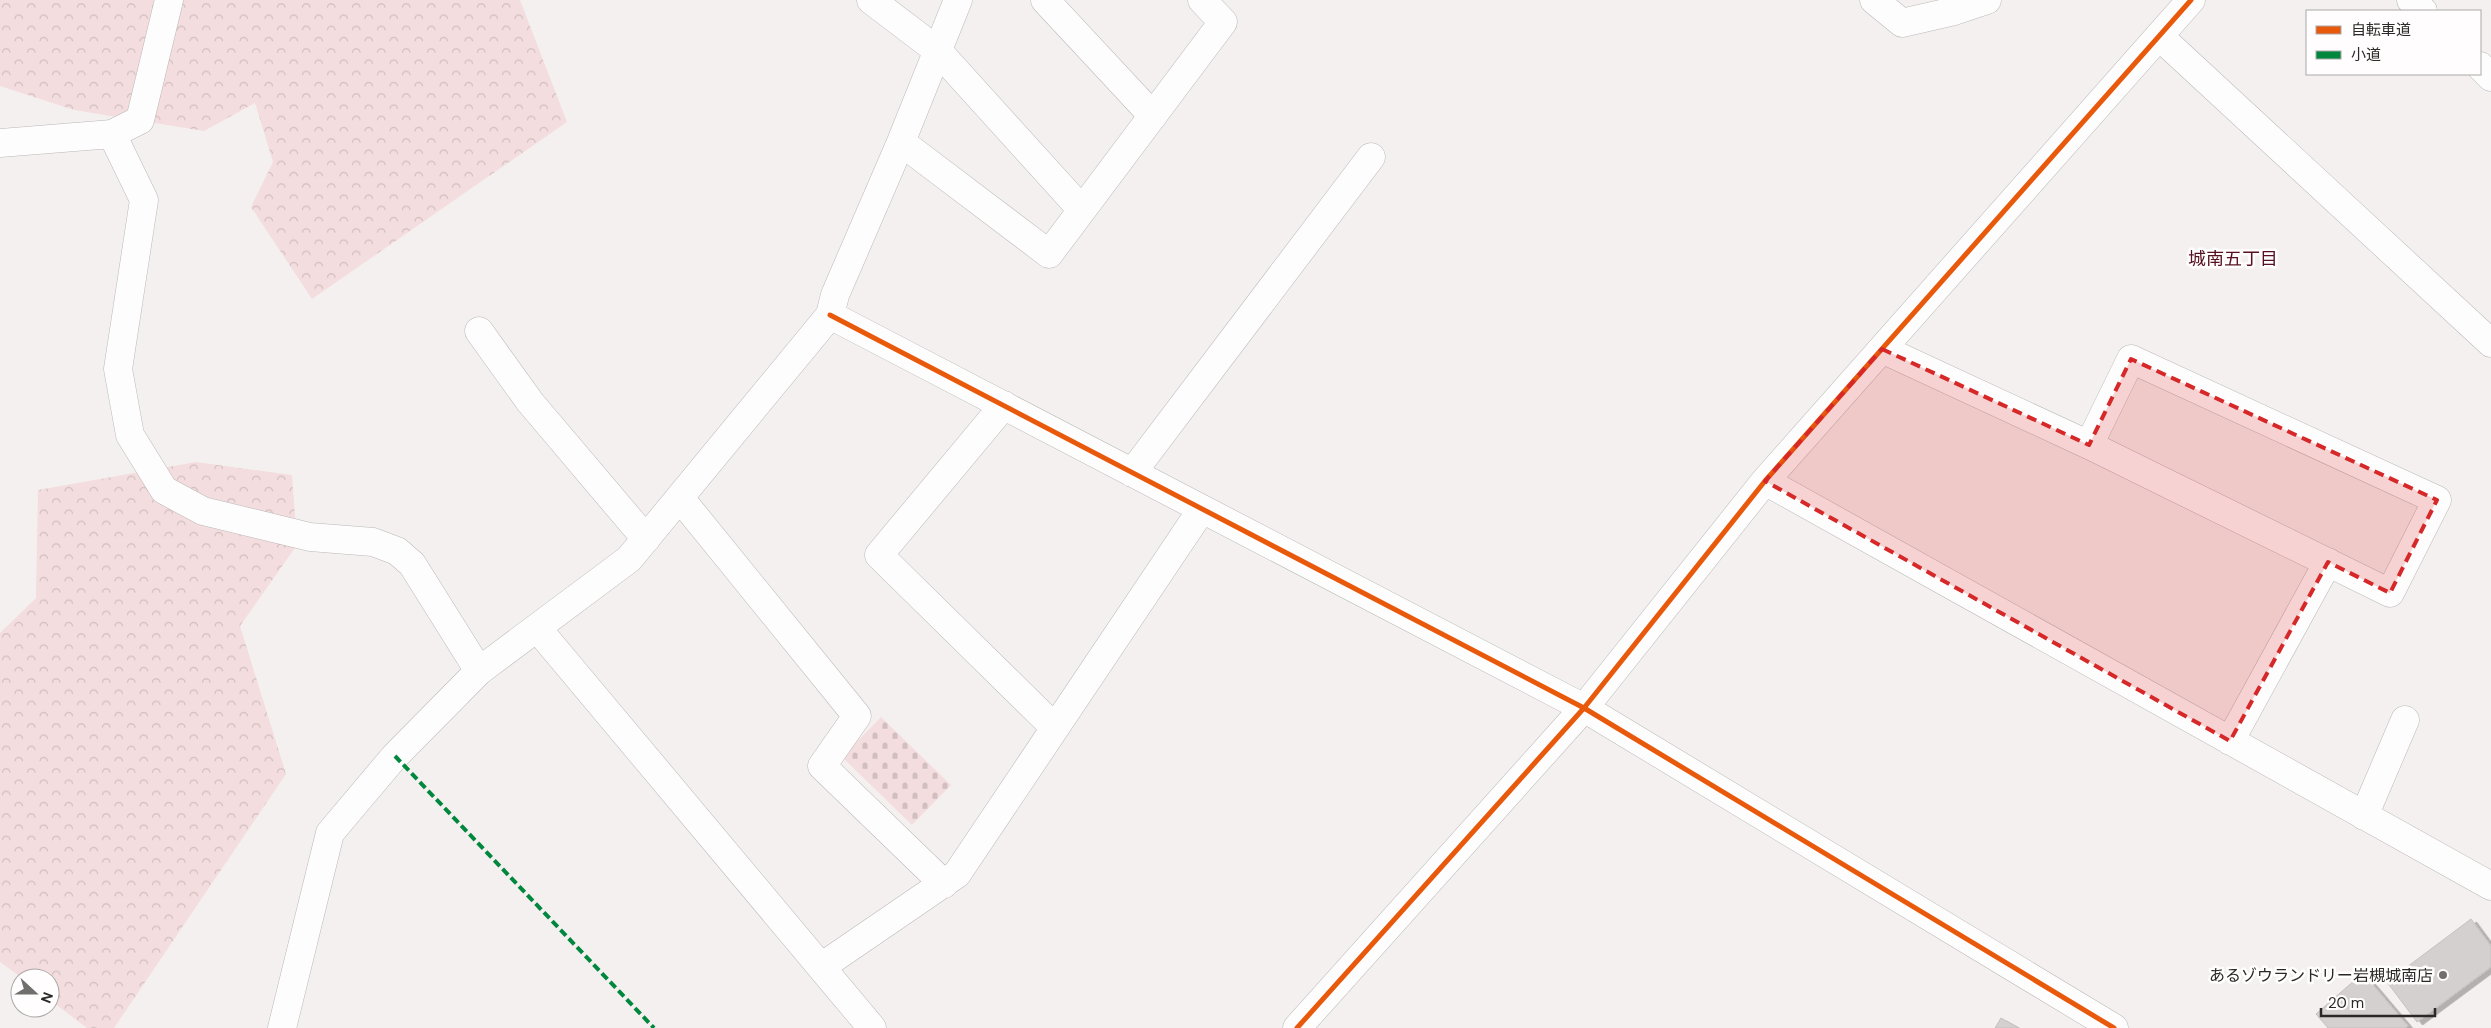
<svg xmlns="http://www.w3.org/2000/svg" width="2491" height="1028" font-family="'DM Sans','Noto Sans JP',sans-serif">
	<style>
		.forest { fill: url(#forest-crowns) }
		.cemetery { fill: url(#cemetery-stones) }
		.building { fill: #d4d0d0; stroke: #c4c0c0; filter: url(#shadow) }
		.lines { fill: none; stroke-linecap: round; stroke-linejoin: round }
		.minor-casing { stroke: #bcb8b8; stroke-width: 29 }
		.minor { stroke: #fefdfd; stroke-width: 28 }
		.quiet { stroke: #00873e; stroke-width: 4; stroke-dasharray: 8 4; stroke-linecap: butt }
		.cycleway-casing { stroke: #fffdfd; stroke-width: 8 }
		.cycleway { stroke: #e8590c; stroke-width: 5 }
		.marked { fill: #d62828; fill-opacity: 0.2; stroke: #d62828; stroke-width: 4; stroke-dasharray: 10 6; stroke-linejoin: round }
		.poi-dot { fill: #726e6e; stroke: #fffdfd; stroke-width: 2 }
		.labels { text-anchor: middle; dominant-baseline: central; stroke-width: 5; stroke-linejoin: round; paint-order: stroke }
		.poi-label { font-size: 16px; fill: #2c2828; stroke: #fffdfd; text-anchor: end }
		.neighbourhood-label { font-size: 18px; fill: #561020; stroke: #fffdfd }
	</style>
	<defs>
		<pattern id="forest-crowns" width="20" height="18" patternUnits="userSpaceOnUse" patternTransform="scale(1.25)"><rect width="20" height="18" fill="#f4ddde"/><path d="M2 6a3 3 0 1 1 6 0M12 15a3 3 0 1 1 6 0" fill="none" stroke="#d1bebe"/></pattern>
		<pattern id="cemetery-stones" width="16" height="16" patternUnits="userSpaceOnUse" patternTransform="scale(1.25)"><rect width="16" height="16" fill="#f4ddde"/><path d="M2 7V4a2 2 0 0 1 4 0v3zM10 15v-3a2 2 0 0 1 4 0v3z" fill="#d1bebe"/></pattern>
		<filter id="shadow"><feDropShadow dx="5.5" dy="3" stdDeviation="0" flood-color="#0004"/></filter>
	</defs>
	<rect width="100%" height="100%" fill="#f5f0f0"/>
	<path class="forest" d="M 0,0 L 520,0 L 567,122 L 312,299 L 251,207 L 273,162 L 255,103 L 204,131 L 74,110 L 0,86 Z
		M 196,462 L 292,475 L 297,545 L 240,626 L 286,774 L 114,1028 L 87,1028 L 50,1000 L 50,978 L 22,978 L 0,962 L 0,633 L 36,598 L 38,490 Z"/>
	<path class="cemetery" d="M 881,717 L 951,785 L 912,825 L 842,757 Z"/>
	<path class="building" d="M 2471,919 L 2491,946 L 2491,967 L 2417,1022 L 2387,982 Z
		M 2363,973 L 2408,1026 L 2406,1028 L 2328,1028 L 2316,1014 Z
		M 2001,1018 L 2019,1028 L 1995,1028 Z"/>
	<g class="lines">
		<g class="minor-casing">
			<path id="minor" d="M 871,0 L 938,51 L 1082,210
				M 1045,0 L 1153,116
				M 1874,0 L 1902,23 L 1954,11 L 1987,0
				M 2411,0 L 2423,11
				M 2159,36 L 2491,343
				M 2480,66 L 2491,77
				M 112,134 L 144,200 L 118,369 L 130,435 L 164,490 L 203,511 L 310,537 L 373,542 L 397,551 L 412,564 L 479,671
				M 901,142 L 1049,254 L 1223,22 L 1202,0
				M 0,143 L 112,134 L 140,120 L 169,0
				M 830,315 L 1584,708 L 2114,1028
				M 479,331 L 530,402 L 646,539
				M 1882,349 L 2089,445 L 2390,593 L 2437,500 L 2131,359 L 2089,445
				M 1004,405 L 879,555 L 1055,728
				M 1132,473 L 1371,157
				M 1765,481 L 2491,886
				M 680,498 L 857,716 L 822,766 L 944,884
				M 537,628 L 872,1028
				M 2230,741 L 2328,562
				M 2364,816 L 2405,720
				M 821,967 L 957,874 L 1202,509
				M 282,1028 L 330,833 L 395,756 L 479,671 L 629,559 L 830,315 L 835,295 L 901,142 L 958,0
				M 1297,1028 L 1584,708 L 1765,481 L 2191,0"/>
		</g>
		<use href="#minor" class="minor"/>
		<path class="quiet" d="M 395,756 L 654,1028"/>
		<g class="cycleway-casing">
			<path id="cycleway" d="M 830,315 L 1584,708 L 2114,1028
				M 1297,1028 L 1584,708 L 1765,481 L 2191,0"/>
		</g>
		<use href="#cycleway" class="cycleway"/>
	</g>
	<path class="marked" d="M 1882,349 L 2089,445 L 2131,359 L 2437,500 L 2390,593 L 2328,562 L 2230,741 L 1765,481 Z"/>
	<circle class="poi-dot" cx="2443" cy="975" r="5"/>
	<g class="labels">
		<g class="poi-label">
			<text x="2433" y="975">あるゾウランドリー岩槻城南店</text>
		</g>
		<g class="neighbourhood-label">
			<text x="2233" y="259">城南五丁目</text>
		</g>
	</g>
	<rect x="2306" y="10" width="175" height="65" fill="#fffdfd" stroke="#aba8a8"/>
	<rect x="2316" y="26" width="25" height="8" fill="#e8590c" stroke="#aba8a8"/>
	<text x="2351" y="35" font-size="15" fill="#2c2828">自転車道</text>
	<rect x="2316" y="51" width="25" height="8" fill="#00873e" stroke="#aba8a8"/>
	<text x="2351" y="60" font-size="15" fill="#2c2828">小道</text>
	<g transform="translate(35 993) rotate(111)"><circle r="24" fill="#fffdfd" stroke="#aba8a8"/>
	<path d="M0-4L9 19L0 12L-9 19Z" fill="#726e6e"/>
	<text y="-8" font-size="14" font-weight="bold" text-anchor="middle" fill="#2c2828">N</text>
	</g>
	<path d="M2321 1008v8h114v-8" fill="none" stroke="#2c2828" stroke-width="2.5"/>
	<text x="2328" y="1008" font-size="15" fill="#2c2828" stroke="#fffdfd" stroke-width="4" paint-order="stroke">20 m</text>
</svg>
